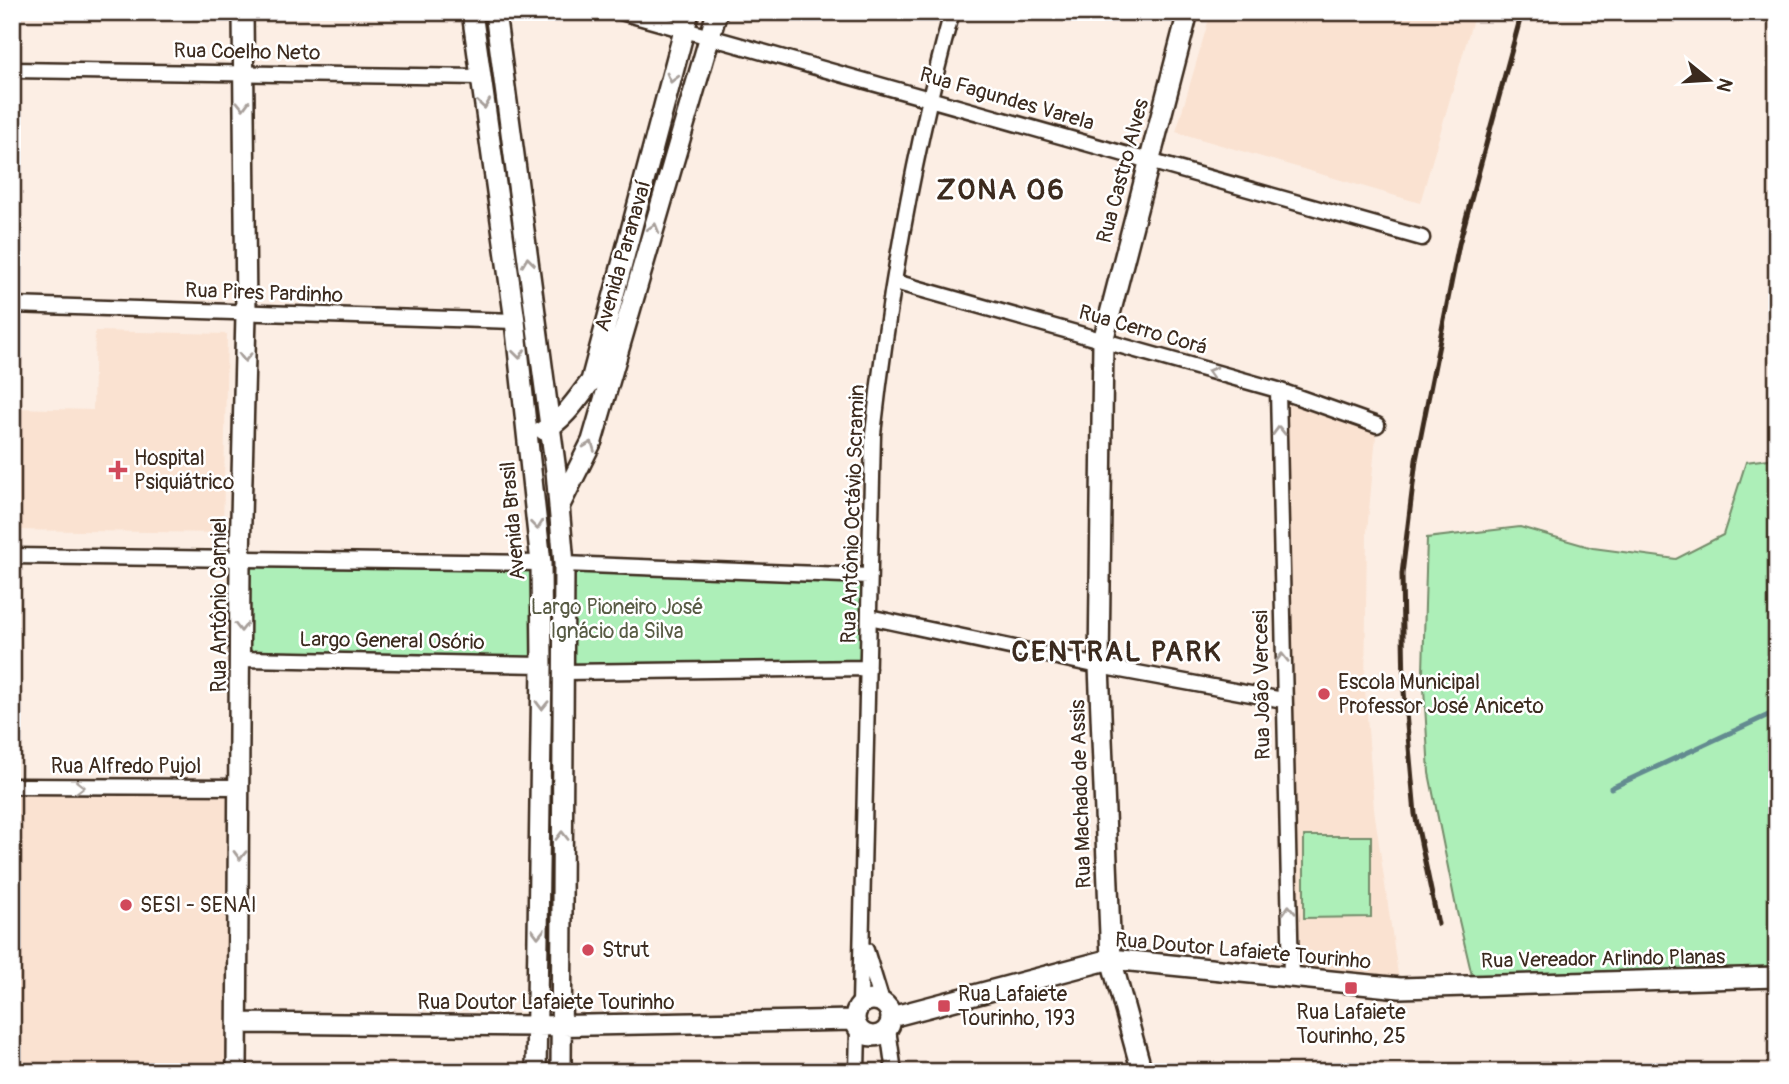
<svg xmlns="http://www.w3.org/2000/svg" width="1789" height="1084" font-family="Pangolin,sans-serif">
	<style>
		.built { fill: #fae2d1 }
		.green { fill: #adefb8; stroke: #748c6b; stroke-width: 2 }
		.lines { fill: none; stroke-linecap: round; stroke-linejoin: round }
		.stream { stroke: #638b90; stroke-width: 5 }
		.street-casing { stroke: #3b2a1e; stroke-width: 19 }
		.secondary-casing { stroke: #3b2a1e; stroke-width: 24 }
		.street { stroke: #fff; stroke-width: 14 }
		.secondary { stroke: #fff; stroke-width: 19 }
		.rail { stroke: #3b2a1e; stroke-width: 5 }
		.oneway { stroke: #a79f9a }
		.poi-dot { fill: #d1495b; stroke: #fff; stroke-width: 2.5 }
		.labels { text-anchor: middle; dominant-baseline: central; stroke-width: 5; stroke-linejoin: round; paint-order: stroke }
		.street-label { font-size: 21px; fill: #3b2a1e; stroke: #fff }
		.poi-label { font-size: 21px; fill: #3b2a1e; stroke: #fff; text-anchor: start }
		.park-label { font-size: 21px; fill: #585b44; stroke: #fff }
		.district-label { font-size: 28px; font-weight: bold; letter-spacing: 2px; fill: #3b2a1e; stroke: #fff }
	</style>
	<rect width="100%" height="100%" fill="#fceee4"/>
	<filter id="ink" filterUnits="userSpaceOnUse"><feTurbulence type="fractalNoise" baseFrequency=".0143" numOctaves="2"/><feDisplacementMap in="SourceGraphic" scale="14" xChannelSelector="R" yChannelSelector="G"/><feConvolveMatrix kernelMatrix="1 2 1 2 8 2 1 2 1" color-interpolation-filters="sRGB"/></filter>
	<g filter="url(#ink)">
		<path class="built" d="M 1211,12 L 1475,12 L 1420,203 L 1176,132 Z
			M 95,331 L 227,334 L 223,533 L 12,530 L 12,408 L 93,410 Z
			M 1278,390 L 1377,425 L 1367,532 L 1365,689 L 1374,809 L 1400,988 L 1291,978 Z
			M 12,786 L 240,787 L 237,1072 L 12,1072 Z"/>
		<path class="green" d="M 1777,458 L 1777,966 L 1473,980 L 1457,912 L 1429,773 L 1423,671 L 1427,538 L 1520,527 L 1593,548 L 1676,559 L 1723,535 L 1746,462 Z
			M 240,559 L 541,563 L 542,665 L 241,659 Z
			M 564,564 L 869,576 L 868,668 L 563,672 Z
			M 1304,836 L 1371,836 L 1371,917 L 1304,918 Z"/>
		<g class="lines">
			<path class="stream" d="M 1611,788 L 1777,711"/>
			<g class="street-casing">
				<path id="street" d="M 621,12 L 1422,238
					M 12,70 L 481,77
					M 895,282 L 1278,390 L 1377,425
					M 12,305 L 515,321
					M 1278,390 L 1291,978
					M 12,556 L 541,563
					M 564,564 L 869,576
					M 869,617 L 1099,666 L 1283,700
					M 241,659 L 542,665
					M 563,672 L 868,668
					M 12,786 L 240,787
					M 866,950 L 882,1002
					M 860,1004 L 873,434 C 889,292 914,150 952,12
					M 888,1029 L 894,1072
					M 857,1072 L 858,1029"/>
			</g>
			<g class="secondary-casing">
				<path id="secondary" d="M 472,12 L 515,321 L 541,563 L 542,665 L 536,1072
					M 495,12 L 556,471 L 564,564 L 561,1072
					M 544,430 C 563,421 578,398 591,381 L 689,12
					M 559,507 L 592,441 L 717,12
					M855 1018a18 18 0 1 1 36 0a18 18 0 1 1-36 0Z
					M 891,1017 L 1111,959 L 1400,988 L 1777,977
					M 238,1023 L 537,1026 L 854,1020
					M 237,1072 L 240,559 L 246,314 L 243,12
					M 1142,1072 L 1111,959 L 1099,666 L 1103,341 L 1188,12"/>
			</g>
			<use href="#street" class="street"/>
			<use href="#secondary" class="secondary"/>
			<path class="rail" d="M 1438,924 L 1415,814 L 1404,691 L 1402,574 L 1416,460 L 1459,244 L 1522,12"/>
		</g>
		<defs><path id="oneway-chevron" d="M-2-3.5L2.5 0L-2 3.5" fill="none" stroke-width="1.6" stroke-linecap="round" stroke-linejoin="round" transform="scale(1.75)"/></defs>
		<g class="oneway">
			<use href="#oneway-chevron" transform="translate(672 78) rotate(105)"/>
			<use href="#oneway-chevron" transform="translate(484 104) rotate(82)"/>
			<use href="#oneway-chevron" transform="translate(243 105) rotate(89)"/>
			<use href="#oneway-chevron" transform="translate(654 228) rotate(-74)"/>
			<use href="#oneway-chevron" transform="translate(528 262) rotate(-97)"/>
			<use href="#oneway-chevron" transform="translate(519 354) rotate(83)"/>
			<use href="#oneway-chevron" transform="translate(245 357) rotate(91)"/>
			<use href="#oneway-chevron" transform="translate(1212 372) rotate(-164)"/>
			<use href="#oneway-chevron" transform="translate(1279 431) rotate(-91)"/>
			<use href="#oneway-chevron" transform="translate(590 446) rotate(-69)"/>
			<use href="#oneway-chevron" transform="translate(537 525) rotate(84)"/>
			<use href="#oneway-chevron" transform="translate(241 627) rotate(90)"/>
			<use href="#oneway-chevron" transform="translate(1282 658) rotate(-91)"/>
			<use href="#oneway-chevron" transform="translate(542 705) rotate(91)"/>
			<use href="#oneway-chevron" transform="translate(80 787)"/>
			<use href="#oneway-chevron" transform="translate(562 836) rotate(-90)"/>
			<use href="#oneway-chevron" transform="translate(240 855) rotate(91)"/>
			<use href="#oneway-chevron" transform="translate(1289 910) rotate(-92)"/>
			<use href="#oneway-chevron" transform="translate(538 933) rotate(91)"/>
		</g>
	</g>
	<g class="poi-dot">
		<path d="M114.5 459.5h7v7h7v7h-7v7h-7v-7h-7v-7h7z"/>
		<circle cx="1324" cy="694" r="7"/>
		<circle cx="126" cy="905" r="7"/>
		<circle cx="588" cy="950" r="7"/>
		<rect x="1344" y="981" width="14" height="14" rx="3.5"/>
		<rect x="937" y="999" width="14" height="14" rx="3.5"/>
	</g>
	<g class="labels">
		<g class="street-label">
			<text transform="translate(247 52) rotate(1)">Rua Coelho Neto</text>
			<text transform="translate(1007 99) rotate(16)">Rua Fagundes Varela</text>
			<text transform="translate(1123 171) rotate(-75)">Rua Castro Alves</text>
			<text transform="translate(623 256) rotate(-74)">Avenida Paranavaí</text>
			<text transform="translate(264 293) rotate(2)">Rua Pires Pardinho</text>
			<text transform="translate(1143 330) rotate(16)">Rua Cerro Corá</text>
			<text transform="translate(853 514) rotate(-88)">Rua Antônio Octávio Scramin</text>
			<text transform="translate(513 521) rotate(-95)">Avenida Brasil</text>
			<text transform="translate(219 605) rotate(-90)">Rua Antônio Carniel</text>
			<text transform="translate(392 641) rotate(1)">Largo General Osório</text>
			<text transform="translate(1262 685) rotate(-91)">Rua João Vercesi</text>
			<text x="126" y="766">Rua Alfredo Pujol</text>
			<text transform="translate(1081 794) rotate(-92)">Rua Machado de Assis</text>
			<text transform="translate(1243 951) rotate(5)">Rua Doutor Lafaiete Tourinho</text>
			<text transform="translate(1603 959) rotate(-1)">Rua Vereador Arlindo Planas</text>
			<text x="546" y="1002">Rua Doutor Lafaiete Tourinho</text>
		</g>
		<g class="poi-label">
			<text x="134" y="458">Hospital<tspan x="134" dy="24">Psiquiátrico</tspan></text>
			<text x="1338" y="682">Escola Municipal<tspan x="1338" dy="24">Professor José Aniceto</tspan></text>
			<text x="140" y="905">SESI - SENAI</text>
			<text x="602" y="950">Strut</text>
			<text x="958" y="994">Rua Lafaiete<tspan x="958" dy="24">Tourinho, 193</tspan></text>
			<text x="1351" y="1012" text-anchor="middle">Rua Lafaiete<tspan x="1351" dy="24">Tourinho, 25</tspan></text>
		</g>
		<g class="park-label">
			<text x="617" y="607">Largo Pioneiro José<tspan x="617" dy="24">Ignácio da Silva</tspan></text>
		</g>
		<g class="district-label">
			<text x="1001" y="190">ZONA 06</text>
			<text x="1117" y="652">CENTRAL PARK</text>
		</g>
	</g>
	<rect width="1789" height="1084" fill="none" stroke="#fff" stroke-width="42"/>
	<rect x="21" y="21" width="1747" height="1042" fill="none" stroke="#3b2a1e" stroke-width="2.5" filter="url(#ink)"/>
	<g transform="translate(1709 80) rotate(108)" stroke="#ffffff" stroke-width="5" paint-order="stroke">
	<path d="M0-5L12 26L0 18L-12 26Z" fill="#3b2a1e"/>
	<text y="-10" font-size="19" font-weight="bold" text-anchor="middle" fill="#3b2a1e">N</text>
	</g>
</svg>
